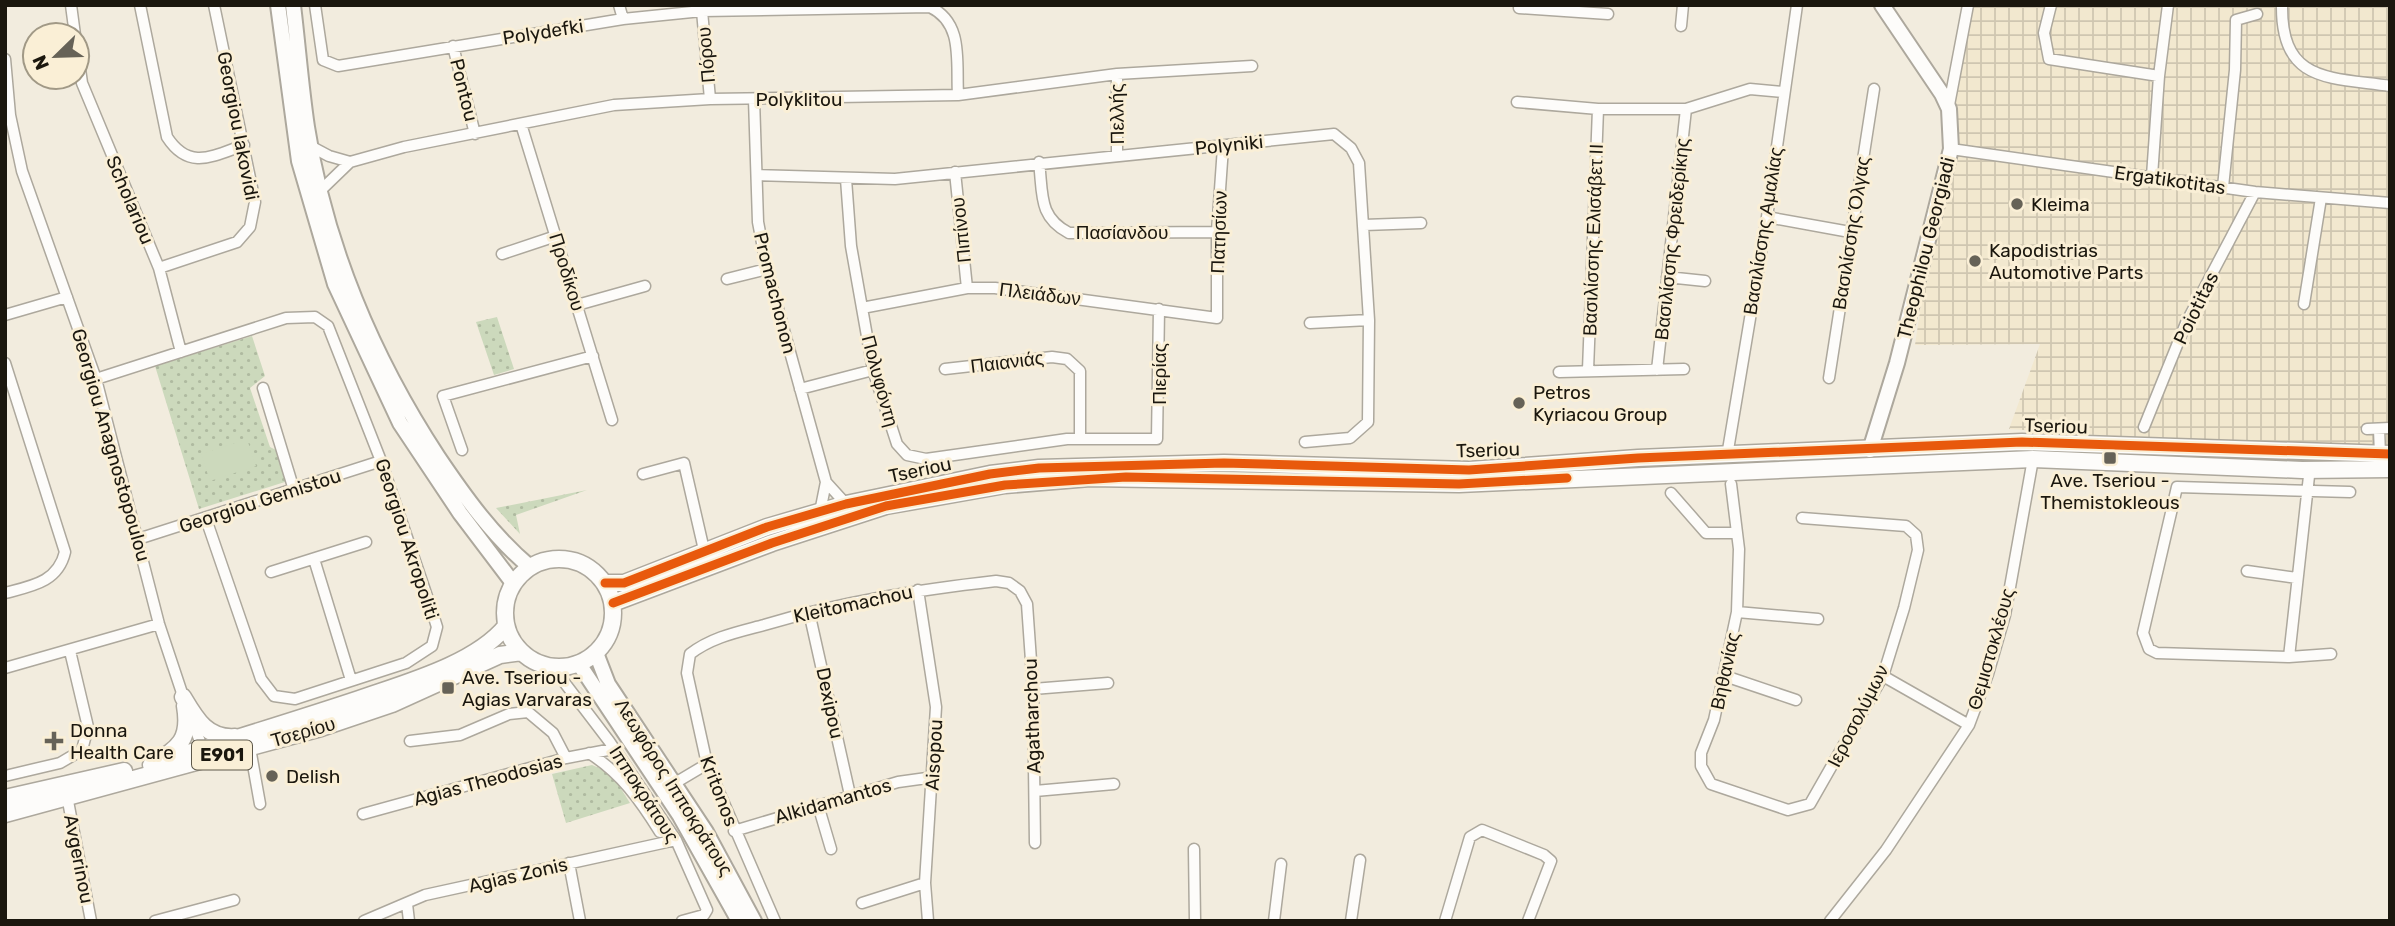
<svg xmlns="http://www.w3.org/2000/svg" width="2395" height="926" font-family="Rubik,sans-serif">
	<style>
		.industrial { fill: url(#industrial-grid) }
		.grass { fill: url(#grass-dots) }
		.garden { fill: #ccd9bc }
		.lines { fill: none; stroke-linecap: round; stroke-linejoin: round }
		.street-casing { stroke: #ada89d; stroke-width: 13 }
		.secondary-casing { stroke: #ada89d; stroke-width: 18 }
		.primary-casing { stroke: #ada89d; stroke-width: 19 }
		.street { stroke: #fdfcfa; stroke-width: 10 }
		.secondary { stroke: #fdfcfa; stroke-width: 14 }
		.primary { stroke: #fdfcfa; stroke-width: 16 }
		.cycleway-casing { stroke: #faefd6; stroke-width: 13 }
		.cycleway { stroke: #e8590c; stroke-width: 9 }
		.poi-dot { fill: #666257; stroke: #faefd6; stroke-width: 2.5 }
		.labels { text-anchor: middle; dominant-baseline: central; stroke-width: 6; stroke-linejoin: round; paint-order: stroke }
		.shield { fill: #faefd6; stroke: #5e584a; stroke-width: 2 }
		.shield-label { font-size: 18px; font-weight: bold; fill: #1b170e }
		.street-label { font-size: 19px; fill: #1b170e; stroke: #faefd6 }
		.poi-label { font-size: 19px; fill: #1b170e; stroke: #faefd6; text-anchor: start }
	</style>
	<defs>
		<pattern id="industrial-grid" width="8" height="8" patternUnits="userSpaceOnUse" patternTransform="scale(1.75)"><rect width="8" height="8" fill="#f2e8cf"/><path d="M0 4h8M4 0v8" fill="none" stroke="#cfc6b1"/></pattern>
		<pattern id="grass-dots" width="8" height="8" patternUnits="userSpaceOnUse" patternTransform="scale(1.75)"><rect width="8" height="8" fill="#ccd9bc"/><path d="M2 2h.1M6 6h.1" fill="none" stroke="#afbaa0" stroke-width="1.8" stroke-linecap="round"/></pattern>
	</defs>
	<rect width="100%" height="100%" fill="#f2ecde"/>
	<path class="industrial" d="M 1965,5 L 2390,5 L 2390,447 L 2250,446 L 2009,429 L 2040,344 L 1915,345 Z"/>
	<path class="grass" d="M 497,317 L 514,369 L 494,375 L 476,322 Z
		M 252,336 L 265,376 L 250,388 L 270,447 L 280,452 L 288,481 L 199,509 L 155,366 Z
		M 587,490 L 516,515 L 520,534 L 496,508 Z
		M 592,765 L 611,773 L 630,803 L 566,823 L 552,774 Z"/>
	<path class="garden" d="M 247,439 L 256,466 L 210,481 L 201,454 Z"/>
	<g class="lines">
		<g class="street-casing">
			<path id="street" d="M 71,5 L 75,35
				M 140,5 L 167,137 C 189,171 213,156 244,145
				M 315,5 L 323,60 L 338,66 L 623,19 L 702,11 L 930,7 C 964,23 956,62 958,95
				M 619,5 L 623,19
				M 2051,5 L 2044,33 L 2049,59 L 2159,76
				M 2282,5 C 2281,83 2329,77 2390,86
				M 1519,8 L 1608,14
				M 702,11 L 710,99
				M 1681,26 L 1683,5
				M 453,46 L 475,134
				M 77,48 L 82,83 L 159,268 L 181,352
				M 5,59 L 10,115 L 22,171 L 96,379 L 159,624 L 185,702
				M 1117,74 L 1117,155
				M 754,99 L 758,222 L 767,269 L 826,482 L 846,504
				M 1517,102 L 1598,109 L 1686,109 L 1750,89 L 1783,92
				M 1949,105 L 1968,5
				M 521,124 L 612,420
				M 312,147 L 329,156 L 350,162
				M 1951,149 L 2255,192 L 2390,203
				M 1039,162 C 1043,194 1038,217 1069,233 L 1217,232
				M 955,172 L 967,288
				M 757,175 L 895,179 L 1334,134 L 1351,148 L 1359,163 L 1369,320 L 1368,422 L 1350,438 L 1305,442
				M 2152,176 L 2159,76 L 2168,5
				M 846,179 L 851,246 L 873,370 L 897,444 L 907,455 L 926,459 L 1067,439 L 1157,439 L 1159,309
				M 2223,187 L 2235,70 L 2236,20 L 2257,14
				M 321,190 L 350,162 L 404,147 L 614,105 L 710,99 L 958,95 L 1117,74 L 1252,66
				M 1767,217 L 1850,232
				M 1364,225 L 1421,223
				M 502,254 L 556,236
				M 159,268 L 237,242 L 250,227 L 255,202 L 214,5
				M 1667,277 L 1705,281
				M 727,279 L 767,269
				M 2304,304 L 2321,198
				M 577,305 L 645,286
				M 862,308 L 967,288 L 995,288 L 1217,318 L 1217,232 L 1223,147
				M 5,315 L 67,297
				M 1310,323 L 1369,320
				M 5,363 L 65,552 C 58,582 32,586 5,593
				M 945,369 L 1052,357 L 1067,359 L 1080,371 L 1080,438
				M 1588,370 L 1598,109
				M 1657,370 L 1686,109
				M 1559,372 L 1684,369
				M 1829,378 L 1874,89
				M 96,379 L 286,318 L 315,317 L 328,326 L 381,461 L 431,608 L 437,627 L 432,646 L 406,663 L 295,699 L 274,696 L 261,679 L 206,519
				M 263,388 L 294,490
				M 800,389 L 873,370
				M 2144,427 L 2186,323 L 2255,192
				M 2367,429 L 2390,428
				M 2379,429 L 2380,455
				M 462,450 L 443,396 L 593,356
				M 1727,456 L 1767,217 L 1797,5
				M 643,474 L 684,463 L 704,550
				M 1731,484 L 1739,549 L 1737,612
				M 1671,493 L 1706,533 L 1737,533
				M 820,512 L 826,482
				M 1802,518 L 1906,526 L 1916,535 L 1918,550 L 1904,608 L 1883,676 L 1810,804 L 1788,810 L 1711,784 L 1701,766 L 1701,753 L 1714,720 L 1737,612 L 1818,619
				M 138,539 L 381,461
				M 314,559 L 351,680
				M 2247,571 L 2297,578
				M 271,572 L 366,542
				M 918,590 L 936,707 L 925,883 L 928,921
				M 809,612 L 850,795
				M 2331,654 L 2289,657 L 2157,653 L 2149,649 L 2143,633 L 2177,487 L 2350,492
				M 2289,657 L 2310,467
				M 5,668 L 159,624
				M 1725,676 L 1796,700
				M 1883,676 L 1969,725
				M 564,682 L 609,741 L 676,840 L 707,910 L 704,915 L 682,921
				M 1033,689 L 1108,683
				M 190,716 L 203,749
				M 410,741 L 460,735 L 509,714 L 528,712 L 553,733 L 566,758
				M 250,748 L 260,804
				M 589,753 C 621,773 640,800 660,832
				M 5,776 L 60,763 L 82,750 L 88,727 L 70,651
				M 675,783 L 707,764
				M 1035,791 L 1114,784
				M 67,796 L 91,921
				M 818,805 L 831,849
				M 363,814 L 566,758 L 613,749
				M 734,831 L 898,782 L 934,777
				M 1194,849 L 1195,921
				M 569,863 L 580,921
				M 862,903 L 925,883
				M 407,904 L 409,921
				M 155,921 L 234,900
				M 364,921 L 425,895 L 676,840
				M 775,921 L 707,764 L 687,673 L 690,654 C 712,637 738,632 764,625 C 841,602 917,590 996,581 L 1009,583 L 1020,591 L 1027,604 L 1033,689 L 1035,843
				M 1274,921 L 1281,864
				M 1351,921 L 1360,860
				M 1445,921 L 1470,837 L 1482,830 L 1544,855 L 1551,861 L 1528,921
				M 1830,921 L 1886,850 L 1969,725 L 1988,674 L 2005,615 L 2033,459"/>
		</g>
		<g class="secondary-casing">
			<path id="secondary" d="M 278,5 L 299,161 L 335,284 L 400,423 L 460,513 L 513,583
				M 293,5 C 298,46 301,87 307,127 C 325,245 373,358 438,457 C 465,497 493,536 530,567
				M 1870,450 L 1897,363 L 1951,149 L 1949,109 L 1942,94 L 1882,5
				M 596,653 L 608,684 L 706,832 L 754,921
				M 579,664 L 680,816 L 739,921"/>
		</g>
		<g class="primary-casing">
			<path id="primary" d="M505 613a54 54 0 1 1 108 0a54 54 0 1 1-108 0Z
				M 605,583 L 624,583 L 767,527 L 846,504 L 990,474 L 1039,468 L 1224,463 L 1469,470 L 1638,458 L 2022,442 L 2390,454
				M 613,603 L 772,543 L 886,506 L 1005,485 L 1090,478 L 1459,484 L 2033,459 L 2302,470 L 2390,469
				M 183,697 C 196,719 207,739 235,737
				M 170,759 C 233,739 296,720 359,699 C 405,683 475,664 506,626
				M 151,765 C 178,748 191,741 185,706
				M 5,798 L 124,771
				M 5,814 L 321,728 L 392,704 L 500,655 L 522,652"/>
		</g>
		<use href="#street" class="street"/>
		<use href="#secondary" class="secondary"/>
		<use href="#primary" class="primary"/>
		<g class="cycleway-casing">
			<path id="cycleway" d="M 605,583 L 624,583 L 767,527 L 846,504 L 990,474 L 1039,468 L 1224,463 L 1469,470 L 1638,458 L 2022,442 L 2390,454
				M 613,603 L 772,543 L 886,506 L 1005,485 L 1126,477 L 1459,484 L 1567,478"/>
		</g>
		<use href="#cycleway" class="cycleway"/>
	</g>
	<g class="poi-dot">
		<circle cx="2017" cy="204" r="7"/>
		<circle cx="1975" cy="261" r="7"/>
		<circle cx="1519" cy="403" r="7"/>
		<rect x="2103" y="451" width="14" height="14" rx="3.5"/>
		<rect x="441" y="681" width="14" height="14" rx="3.5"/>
		<path d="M50.5 730.5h7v7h7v7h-7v7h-7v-7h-7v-7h7z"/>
		<circle cx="272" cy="776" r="7"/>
	</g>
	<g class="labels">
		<rect class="shield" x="192" y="740.5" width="60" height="29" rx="5"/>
		<g class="shield-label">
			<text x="222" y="755">E901</text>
		</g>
		<g class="street-label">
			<text transform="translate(543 32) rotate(-9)">Polydefki</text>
			<text transform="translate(706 55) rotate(-95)">Πόρου</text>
			<text transform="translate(464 90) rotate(76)">Pontou</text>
			<text x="799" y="99">Polyklitou</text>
			<text transform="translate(1117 114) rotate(-91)">Πελλής</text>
			<text transform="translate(238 126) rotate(79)">Georgiou Iakovidi</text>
			<text transform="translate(1229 145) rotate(-6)">Polyniki</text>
			<text transform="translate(2170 180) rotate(8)">Ergatikotitas</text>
			<text transform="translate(130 200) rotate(67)">Scholariou</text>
			<text transform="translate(961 230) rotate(-96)">Πιπίνου</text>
			<text transform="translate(1763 231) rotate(-81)">Βασιλίσσης Αμαλίας</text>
			<text x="1122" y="232">Πασίανδου</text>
			<text transform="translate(1219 232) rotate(-88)">Πατησίων</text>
			<text transform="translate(1851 233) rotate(-81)">Βασιλίσσης Όλγας</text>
			<text transform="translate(1672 239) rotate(-84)">Βασιλίσσης Φρειδερίκης</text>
			<text transform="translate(1593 240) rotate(-88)">Βασιλίσσης Ελισάβετ ΙΙ</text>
			<text transform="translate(1926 248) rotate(-76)">Theophilou Georgiadi</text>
			<text transform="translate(567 272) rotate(73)">Προδίκου</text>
			<text transform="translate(775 293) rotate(76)">Promachonon</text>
			<text transform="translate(1040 294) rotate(7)">Πλειάδων</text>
			<text transform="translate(2196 308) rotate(-64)">Poiotitas</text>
			<text transform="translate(1007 362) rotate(-7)">Παιανιάς</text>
			<text transform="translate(1159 374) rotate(-90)">Πιερίας</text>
			<text transform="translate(880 381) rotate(75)">Πολυφόντη</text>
			<text transform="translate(2056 426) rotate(2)">Tseriou</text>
			<text transform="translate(111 445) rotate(74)">Georgiou Anagnostopoulou</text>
			<text transform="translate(1488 450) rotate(-2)">Tseriou</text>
			<text transform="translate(920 470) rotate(-12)">Tseriou</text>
			<text transform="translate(260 501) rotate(-18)">Georgiou Gemistou</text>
			<text transform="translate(407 539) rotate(72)">Georgiou Akropoliti</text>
			<text transform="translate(853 604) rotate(-12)">Kleitomachou</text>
			<text transform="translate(1991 649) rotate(-74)">Θεμιστοκλέους</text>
			<text transform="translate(1725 671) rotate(-78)">Βηθανίας</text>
			<text transform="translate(830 703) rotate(78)">Dexipou</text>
			<text transform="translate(1032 716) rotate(-92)">Agatharchou</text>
			<text transform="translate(1858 716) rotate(-63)">Ιεροσολύμων</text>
			<text transform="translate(303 732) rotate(-16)">Τσερίου</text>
			<text transform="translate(934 755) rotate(-87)">Aisopou</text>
			<text transform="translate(488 780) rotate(-15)">Agias Theodosias</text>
			<text transform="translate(674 787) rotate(58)">Λεωφόρος Ιπποκράτους</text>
			<text transform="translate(719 791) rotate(69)">Kritonos</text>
			<text transform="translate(644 794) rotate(57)">Ιπποκράτους</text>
			<text transform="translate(833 801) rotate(-16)">Alkidamantos</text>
			<text transform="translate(79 859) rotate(79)">Avgerinou</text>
			<text transform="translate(518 875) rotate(-13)">Agias Zonis</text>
		</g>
		<g class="poi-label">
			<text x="2031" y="204">Kleima</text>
			<text x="1989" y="250">Kapodistrias<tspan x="1989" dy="22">Automotive Parts</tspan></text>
			<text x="1533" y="392">Petros<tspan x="1533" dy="22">Kyriacou Group</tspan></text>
			<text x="2110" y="480" text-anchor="middle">Ave. Tseriou -<tspan x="2110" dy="22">Themistokleous</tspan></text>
			<text x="462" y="677">Ave. Tseriou -<tspan x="462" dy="22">Agias Varvaras</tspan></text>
			<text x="70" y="730">Donna<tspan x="70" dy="22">Health Care</tspan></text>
			<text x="286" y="776">Delish</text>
		</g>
	</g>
	<rect width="2395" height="926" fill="none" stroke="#1b170e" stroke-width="14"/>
	<g transform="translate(56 56) rotate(247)"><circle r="33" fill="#faefd6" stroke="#a19986" stroke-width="2"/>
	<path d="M0-5L12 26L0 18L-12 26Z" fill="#666257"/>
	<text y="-10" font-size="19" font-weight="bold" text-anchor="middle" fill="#1b170e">N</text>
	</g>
</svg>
